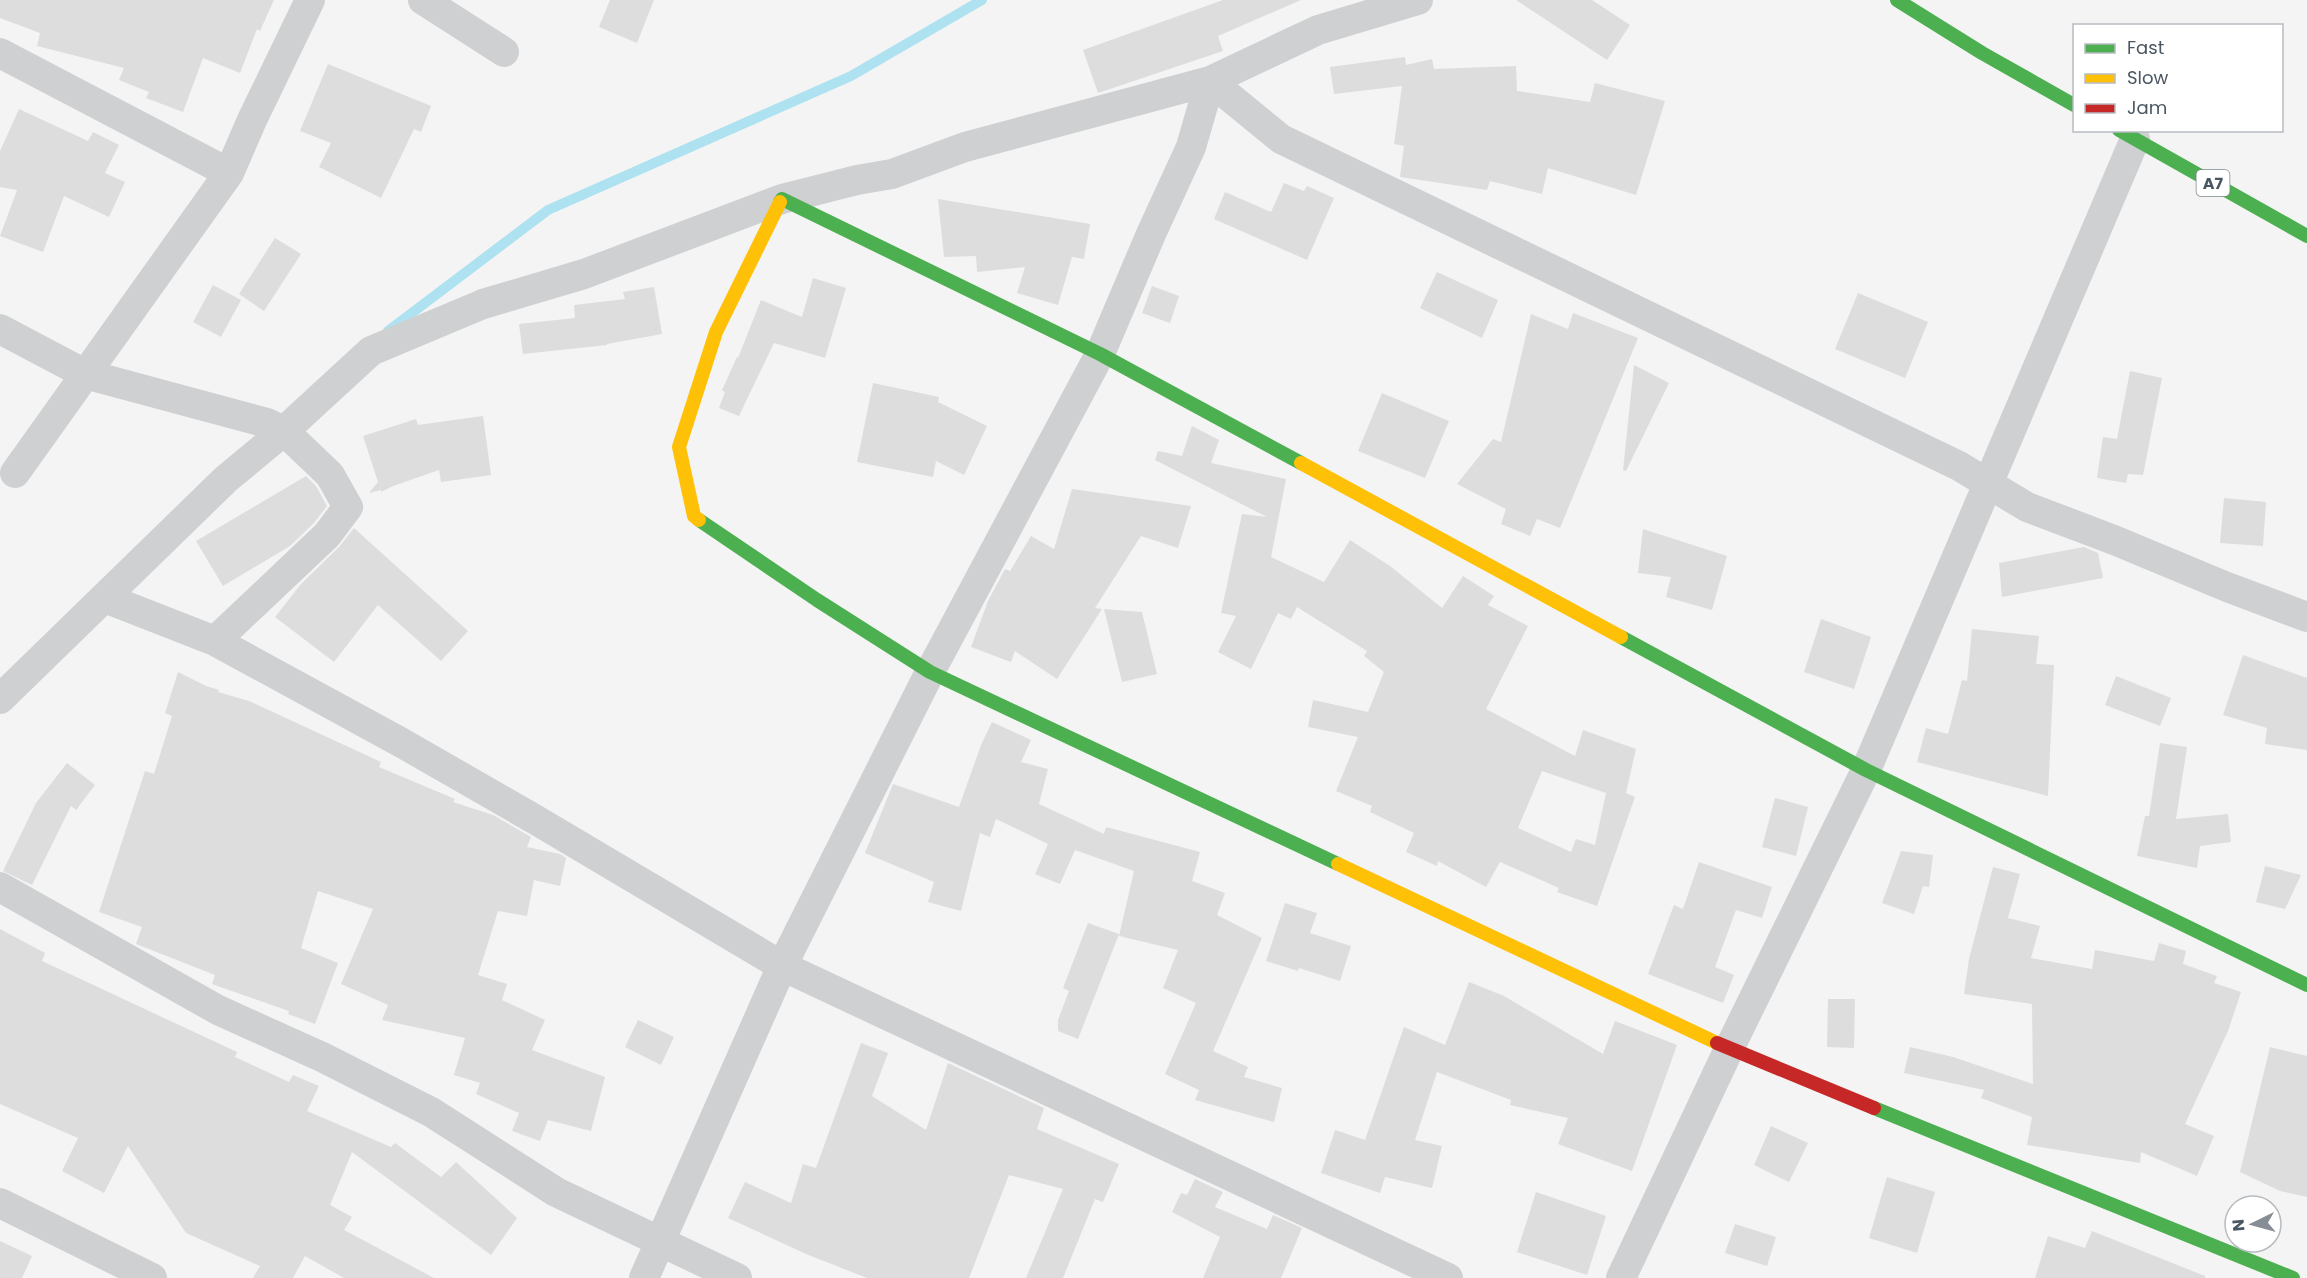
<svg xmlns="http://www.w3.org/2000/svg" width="2307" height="1278" font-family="Poppins,sans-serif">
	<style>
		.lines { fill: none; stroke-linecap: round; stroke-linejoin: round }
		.stream { stroke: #aee2f0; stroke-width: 10 }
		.building { fill: #ddddde; fill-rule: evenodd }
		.street { stroke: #ced0d2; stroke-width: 30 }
		.fast { stroke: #4caf50; stroke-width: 14 }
		.slow { stroke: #ffc107; stroke-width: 14 }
		.jam { stroke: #c62828; stroke-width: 14 }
		.labels { text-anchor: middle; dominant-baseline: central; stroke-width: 4.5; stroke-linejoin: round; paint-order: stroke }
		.shield { fill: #fff; stroke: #808990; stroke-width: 1.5 }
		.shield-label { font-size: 16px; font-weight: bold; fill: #4a5661 }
	</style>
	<rect width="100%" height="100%" fill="#f4f4f4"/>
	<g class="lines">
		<path class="stream" d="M 388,331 L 548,210 L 851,76 L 982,0"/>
	</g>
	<path class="building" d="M 0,0 L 274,0 L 260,31 L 257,29 L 240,73 L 203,58 L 183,112 L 146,98 L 149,92 L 119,80 L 124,68 L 37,46 L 40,33 L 0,18 Z
		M 610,0 L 654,0 L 637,43 L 599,27 Z
		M 1223,0 L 1301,0 L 1218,36 L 1223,51 L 1098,93 L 1083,50 Z
		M 1516,0 L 1592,0 L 1630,25 L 1607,60 Z
		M 1405,57 L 1406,65 L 1432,59 L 1434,69 L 1516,66 L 1517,91 L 1590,102 L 1595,83 L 1665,101 L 1636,195 L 1548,168 L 1542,194 L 1490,181 L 1487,190 L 1400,177 L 1404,146 L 1394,144 L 1402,86 L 1334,94 L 1330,67 Z
		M 328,64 L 431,106 L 421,132 L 414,129 L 381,198 L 319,167 L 331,143 L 300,131 Z
		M 19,109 L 88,141 L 93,132 L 119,145 L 105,173 L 125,182 L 109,217 L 64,196 L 43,252 L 0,236 L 17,190 L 0,187 L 0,151 Z
		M 1284,183 L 1304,191 L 1307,186 L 1334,198 L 1307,260 L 1214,219 L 1225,192 L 1271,212 Z
		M 938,199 L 1090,224 L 1084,259 L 1072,257 L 1058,305 L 1017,293 L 1025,267 L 977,272 L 976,256 L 944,257 Z
		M 275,238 L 301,254 L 264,311 L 239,294 Z
		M 1437,272 L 1498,300 L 1482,338 L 1420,308 Z
		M 813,278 L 846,288 L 825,358 L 774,343 L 739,416 L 719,408 L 725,392 L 722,390 L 737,357 L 738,358 L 761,300 L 802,317 Z
		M 213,285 L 241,300 L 221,337 L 193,322 Z
		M 1152,286 L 1179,296 L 1170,323 L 1142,313 Z
		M 654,287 L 662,334 L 607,344 L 607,345 L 523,354 L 519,324 L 575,318 L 574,305 L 625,299 L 623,292 Z
		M 1858,293 L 1928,322 L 1905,378 L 1835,349 Z
		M 1573,313 L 1638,338 L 1560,528 L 1537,519 L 1530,536 L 1501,524 L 1506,509 L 1457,484 L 1493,439 L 1501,442 L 1531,314 L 1568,329 Z
		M 1634,365 L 1669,383 L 1626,471 L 1623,470 Z
		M 2130,371 L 2162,378 L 2143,475 L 2128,474 L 2126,483 L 2097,478 L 2103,437 L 2117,439 Z
		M 873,383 L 939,397 L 938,402 L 987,426 L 964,475 L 936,461 L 933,477 L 857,462 Z
		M 1382,393 L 1449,421 L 1425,478 L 1358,451 Z
		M 483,416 L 491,475 L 441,482 L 439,470 L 393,486 L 381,492 L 381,490 L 369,493 L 378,482 L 363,436 L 416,419 L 418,425 Z
		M 1192,426 L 1219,440 L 1211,463 L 1286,479 L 1271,557 L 1324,582 L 1350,540 L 1390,566 L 1442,608 L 1463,576 L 1494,596 L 1488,605 L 1528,626 L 1486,709 L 1575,756 L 1583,730 L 1636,749 L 1626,793 L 1635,797 L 1597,906 L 1557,892 L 1559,888 L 1500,862 L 1486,887 L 1438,861 L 1437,866 L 1406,852 L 1414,833 L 1370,812 L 1372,806 L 1336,791 L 1358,737 L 1308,727 L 1313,700 L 1368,712 L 1384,672 L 1364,656 L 1367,651 L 1297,607 L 1291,619 L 1278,613 L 1251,669 L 1218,652 L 1236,616 L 1221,613 L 1242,514 L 1267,517 L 1155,460 L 1158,451 L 1182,456 ZM 1542,771 L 1606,793 L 1595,845 L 1576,839 L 1571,852 L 1518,828 Z
		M 306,476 L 316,486 L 327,506 L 314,523 L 290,546 L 223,586 L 196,541 Z
		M 1072,489 L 1191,506 L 1178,548 L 1141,536 L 1095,608 L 1102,609 L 1057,679 L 1015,651 L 1011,662 L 971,647 L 988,601 L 1005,569 L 1010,571 L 1031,536 L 1054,549 Z
		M 2224,498 L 2266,502 L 2263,546 L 2220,543 Z
		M 354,528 L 468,631 L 441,661 L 378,605 L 334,662 L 275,617 L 301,584 L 339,547 Z
		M 1643,529 L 1727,556 L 1712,610 L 1666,597 L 1671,577 L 1638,573 Z
		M 2084,547 L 2098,553 L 2103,578 L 2002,597 L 1999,563 Z
		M 1104,609 L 1142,612 L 1157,674 L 1122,682 Z
		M 1821,619 L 1871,637 L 1854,689 L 1804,672 Z
		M 1972,629 L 2039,636 L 2036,664 L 2054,665 L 2048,796 L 1917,762 L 1926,728 L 1948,734 L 1962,680 L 1967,681 Z
		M 2243,655 L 2307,678 L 2307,750 L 2265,744 L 2267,728 L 2223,715 Z
		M 178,672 L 206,686 L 219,690 L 218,692 L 249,701 L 381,762 L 379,767 L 455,799 L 453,802 L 493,815 L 531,837 L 527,847 L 560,854 L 566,858 L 560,886 L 534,880 L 527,916 L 498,911 L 478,975 L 507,984 L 502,1000 L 545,1020 L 532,1050 L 605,1077 L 591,1131 L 548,1120 L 540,1141 L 512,1131 L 519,1113 L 476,1094 L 480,1083 L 454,1075 L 465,1038 L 382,1020 L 388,1005 L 341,984 L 373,909 L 318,891 L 301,948 L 338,963 L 315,1024 L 288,1014 L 289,1011 L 212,984 L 215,975 L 136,944 L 142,927 L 99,912 L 145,771 L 154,774 L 172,716 L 165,713 Z
		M 2116,676 L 2171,698 L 2160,726 L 2105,705 Z
		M 992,722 L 1031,740 L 1021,762 L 1048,769 L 1039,804 L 1104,834 L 1106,827 L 1200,852 L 1192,881 L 1225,893 L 1217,915 L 1262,938 L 1213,1051 L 1248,1067 L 1244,1077 L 1282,1088 L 1274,1122 L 1195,1100 L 1199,1090 L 1165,1074 L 1196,1003 L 1163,988 L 1178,950 L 1119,936 L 1134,871 L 1075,850 L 1060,884 L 1035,874 L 1048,844 L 996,819 L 990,837 L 980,833 L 961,911 L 928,902 L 934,882 L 865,853 L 893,784 L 959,807 L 981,745 Z
		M 2160,743 L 2187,747 L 2176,819 L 2228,814 L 2231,842 L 2200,846 L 2197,868 L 2137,856 L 2145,816 L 2149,816 Z
		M 67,763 L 95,785 L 76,810 L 71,806 L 32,885 L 3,871 L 36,803 Z
		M 1775,798 L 1808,807 L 1796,856 L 1762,847 Z
		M 1901,851 L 1933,855 L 1929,887 L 1923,886 L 1914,914 L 1882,903 Z
		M 1699,862 L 1772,887 L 1762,918 L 1736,910 L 1715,967 L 1734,975 L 1723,1003 L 1648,974 L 1674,905 L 1683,909 Z
		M 2265,866 L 2301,875 L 2285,909 L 2256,902 Z
		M 1993,867 L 2020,874 L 2008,918 L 2040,926 L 2031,958 L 2092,969 L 2095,950 L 2154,961 L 2159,943 L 2186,951 L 2183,964 L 2217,976 L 2214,983 L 2241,992 L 2228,1031 L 2185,1124 L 2214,1136 L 2197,1176 L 2141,1152 L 2140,1163 L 2027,1145 L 2032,1117 L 1981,1098 L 1984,1090 L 1904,1073 L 1910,1047 L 1953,1057 L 2033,1084 L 2032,1004 L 1964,994 L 1969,959 Z
		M 1285,903 L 1317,913 L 1310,933 L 1351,946 L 1340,981 L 1299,968 L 1298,971 L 1266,961 Z
		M 1088,923 L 1119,934 L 1078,1039 L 1058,1031 L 1058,1020 L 1069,991 L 1063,988 Z
		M 0,929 L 45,953 L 42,961 L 237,1052 L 235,1057 L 289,1082 L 293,1075 L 319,1086 L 307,1111 L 391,1147 L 395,1143 L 441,1177 L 456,1162 L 517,1218 L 491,1255 L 352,1152 L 330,1205 L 352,1217 L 344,1230 L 434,1278 L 344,1278 L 305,1256 L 293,1278 L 253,1278 L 260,1266 L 186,1233 L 128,1146 L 104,1193 L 62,1171 L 78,1138 L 0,1104 Z
		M 1469,982 L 1504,996 L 1603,1054 L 1615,1021 L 1677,1045 L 1632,1171 L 1558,1144 L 1568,1118 L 1510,1105 L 1511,1100 L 1437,1072 L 1415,1140 L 1442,1146 L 1432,1188 L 1385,1177 L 1380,1193 L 1321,1173 L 1335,1130 L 1365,1140 L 1404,1027 L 1445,1045 Z
		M 1828,999 L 1855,999 L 1854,1048 L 1827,1047 Z
		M 638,1020 L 674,1037 L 661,1065 L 625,1047 Z
		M 861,1043 L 888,1053 L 872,1096 L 926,1130 L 948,1063 L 1044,1108 L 1037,1129 L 1119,1164 L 1103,1202 L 1095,1199 L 1063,1278 L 1026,1278 L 1063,1189 L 1009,1175 L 969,1278 L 867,1278 L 806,1254 L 728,1218 L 745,1182 L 791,1203 L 803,1164 L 816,1168 Z
		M 2270,1047 L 2307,1056 L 2307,1197 L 2280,1191 L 2240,1172 Z
		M 1771,1126 L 1808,1143 L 1789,1182 L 1754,1165 Z
		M 1887,1177 L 1935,1192 L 1917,1253 L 1869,1238 Z
		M 1195,1179 L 1223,1192 L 1215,1207 L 1267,1229 L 1273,1215 L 1302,1228 L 1281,1278 L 1203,1278 L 1220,1237 L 1172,1212 L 1181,1193 L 1187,1195 Z
		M 1536,1192 L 1606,1216 L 1587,1275 L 1517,1252 Z
		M 1735,1224 L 1776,1237 L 1767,1266 L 1725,1253 Z
		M 2092,1231 L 2205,1276 L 2205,1278 L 2035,1278 L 2048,1236 L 2085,1248 Z
		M 0,1241 L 32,1256 L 22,1278 L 0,1278 Z"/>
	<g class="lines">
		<path class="street" d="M 423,0 L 504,52
			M 0,53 L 229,173
			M 1210,81 L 1281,139 L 1959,466 L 2027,507 L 2114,540 L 2227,587 L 2307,617
			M 0,329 L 85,374 L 267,423 L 284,431 L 330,475 L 348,507 L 327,535 L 215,641
			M 15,473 L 229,173 L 252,120 L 310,0
			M 105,598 L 215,641 L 402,743 L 536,820 L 782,966 L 1448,1278
			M 0,699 L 226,479 L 284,431 L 371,351 L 483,304 L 584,274 L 782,199 L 857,180 L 892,174 L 965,147 L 1210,81 L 1318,30 L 1418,0
			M 0,887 L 218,1010 L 322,1057 L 431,1112 L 556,1192 L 737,1278
			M 0,1203 L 152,1278
			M 644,1278 L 782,966 L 930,672 L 1100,354 L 1151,234 L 1191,147 L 1210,81
			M 1621,1278 L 1729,1049 L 1866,770 L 2135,139"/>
		<path class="fast" d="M 1897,0 L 1982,53 L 2074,105
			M 2119,130 L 2307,236
			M 780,202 L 782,199 L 1100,354 L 1301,463
			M 699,520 L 817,600 L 930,672 L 1338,864
			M 1621,637 L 1866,770 L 2307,985
			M 1874,1108 L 2293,1278"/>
		<path class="slow" d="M 1301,463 L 1621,637
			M 699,520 L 694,516 L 679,447 L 716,332 L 780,202
			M 1338,864 L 1717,1043"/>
		<path class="jam" d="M 1717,1043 L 1874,1108"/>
	</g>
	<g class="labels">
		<rect class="shield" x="2196.5" y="170" width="33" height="26" rx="4.5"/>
		<g class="shield-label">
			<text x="2213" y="183">A7</text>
		</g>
	</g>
	<rect x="2073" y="24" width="210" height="108" fill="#ffffff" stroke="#b7bbc0" stroke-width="1.5"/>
	<rect x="2085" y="44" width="30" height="9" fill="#4caf50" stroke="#b7bbc0" stroke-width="1.5"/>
	<text x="2127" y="54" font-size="18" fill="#4a5661">Fast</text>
	<rect x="2085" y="74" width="30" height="9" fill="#ffc107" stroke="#b7bbc0" stroke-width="1.5"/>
	<text x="2127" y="84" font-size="18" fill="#4a5661">Slow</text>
	<rect x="2085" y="104" width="30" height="9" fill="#c62828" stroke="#b7bbc0" stroke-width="1.5"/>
	<text x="2127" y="114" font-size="18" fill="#4a5661">Jam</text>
	<g transform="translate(2253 1224) rotate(265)"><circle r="28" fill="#ffffff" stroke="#b7bbc0" stroke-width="1.5"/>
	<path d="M0-4.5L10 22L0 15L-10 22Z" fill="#868d94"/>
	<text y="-9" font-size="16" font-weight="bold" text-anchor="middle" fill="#4a5661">N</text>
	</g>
</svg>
